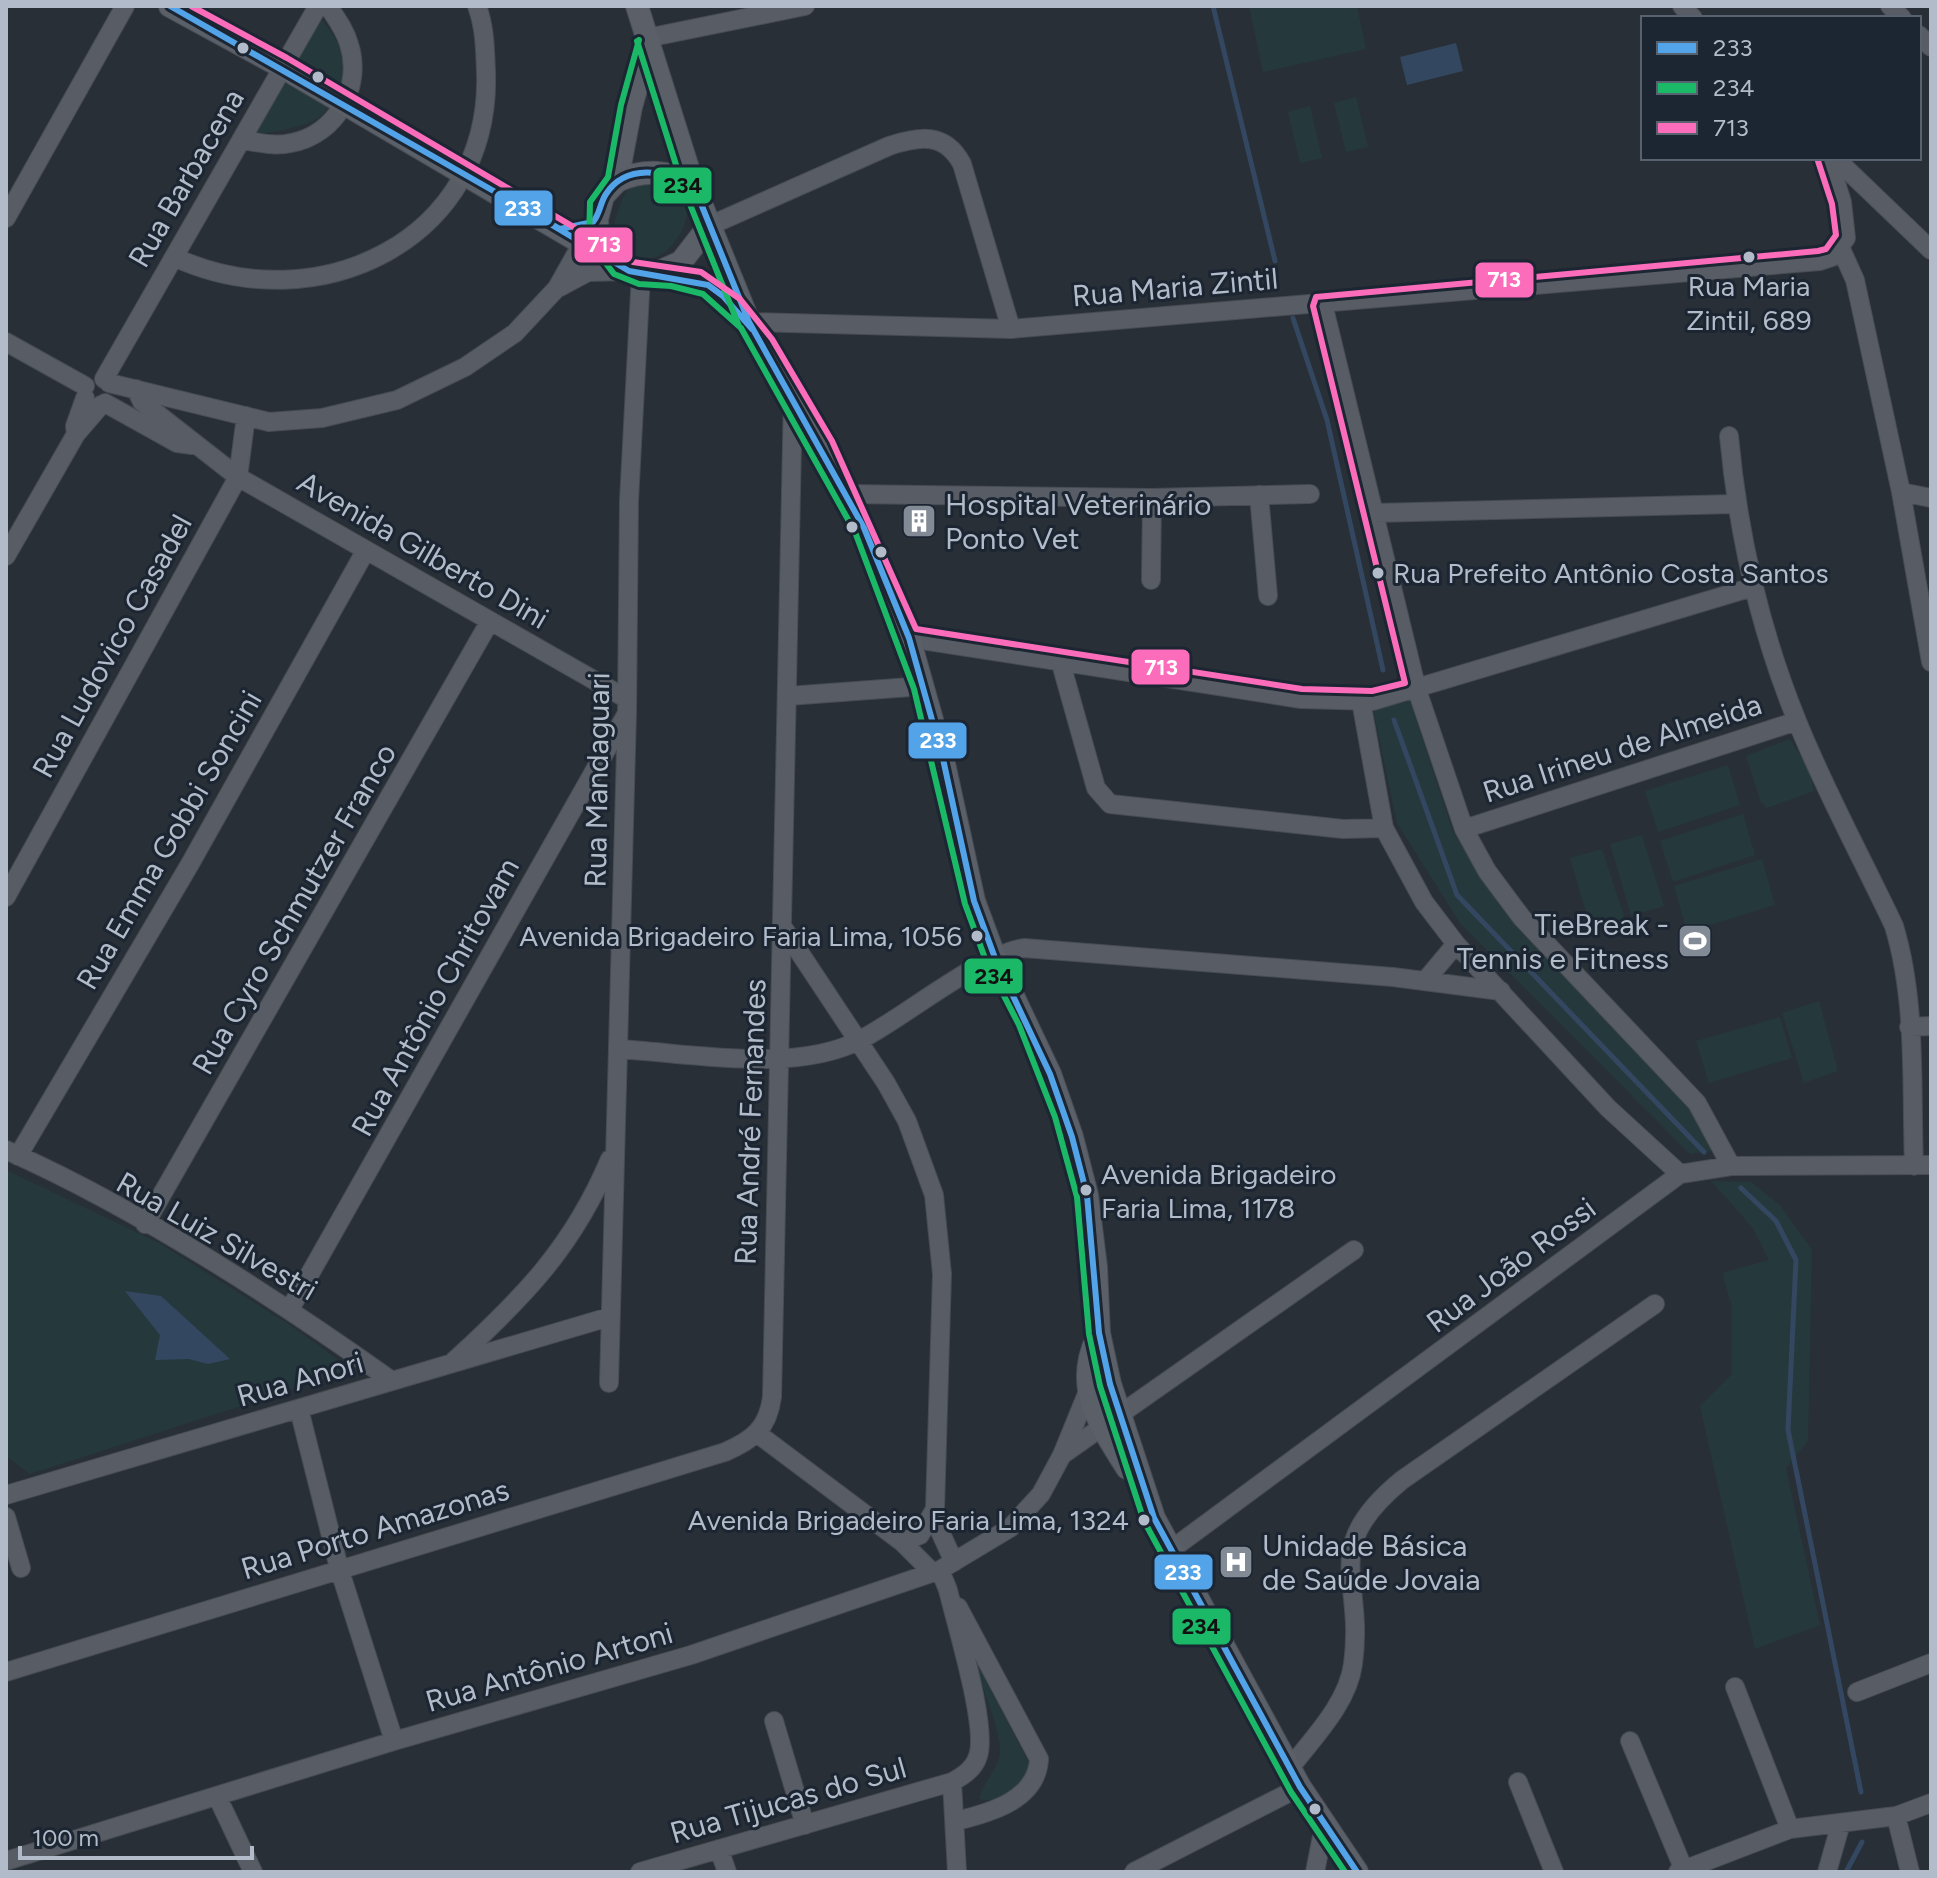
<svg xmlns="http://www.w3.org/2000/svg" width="1937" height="1878" font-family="Figtree,sans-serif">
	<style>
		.green { fill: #25393d }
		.water { fill: #344761 }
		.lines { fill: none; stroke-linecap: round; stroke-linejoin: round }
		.stream { stroke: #344761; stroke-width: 5 }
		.minor-casing { stroke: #474b52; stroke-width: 20 }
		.major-casing { stroke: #464b54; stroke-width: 24 }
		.minor { stroke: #585d65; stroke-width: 18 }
		.major { stroke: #5b5f67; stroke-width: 22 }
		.bus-1-casing { stroke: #1c2532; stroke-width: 12 }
		.bus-2-casing { stroke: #1c2532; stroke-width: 12 }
		.bus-3-casing { stroke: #1c2532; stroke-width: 12 }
		.bus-1 { stroke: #53a3e8; stroke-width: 6 }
		.bus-2 { stroke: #1ab867; stroke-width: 6 }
		.bus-3 { stroke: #fb6dba; stroke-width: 6 }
		.bus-dot { fill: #b2bbc9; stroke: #1c2532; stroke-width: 3 }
		.labels { text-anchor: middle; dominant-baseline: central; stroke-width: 6; stroke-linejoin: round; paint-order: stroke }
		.bus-label { font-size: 28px; fill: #b2bbc9; stroke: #1c2532; text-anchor: start }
		.street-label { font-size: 30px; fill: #b2bbc9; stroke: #1c2532 }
		.poi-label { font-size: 30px; fill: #b2bbc9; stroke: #1c2532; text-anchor: start }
		.line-badge { stroke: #1c2532; stroke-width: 3 }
		.badge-label { font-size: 22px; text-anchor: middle; font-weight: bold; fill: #fff }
		.pale-badge-label { font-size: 22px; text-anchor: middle; font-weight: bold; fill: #111 }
	</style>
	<rect width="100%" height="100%" fill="#282f37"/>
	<path class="green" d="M 1249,6 L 1357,6 L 1366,49 L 1263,72 Z
		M 320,18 C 342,42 353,68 334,98 C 328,108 324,115 313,121 C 293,130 272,132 251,135 Z
		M 1356,97 L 1368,147 L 1346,152 L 1334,103 Z
		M 1310,106 L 1322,158 L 1300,163 L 1288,112 Z
		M 656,178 C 664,182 678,186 683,193 C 697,214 675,253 652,258 C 639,261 627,253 616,248 C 609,226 620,200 633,181 Z
		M 1410,701 L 1453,832 L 1506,913 L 1685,1101 L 1713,1151 L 1690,1154 L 1460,923 L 1397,823 L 1373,709 Z
		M 1790,739 L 1809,769 L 1814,791 L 1767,808 L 1761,802 L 1746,756 Z
		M 1728,765 L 1740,805 L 1658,832 L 1645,791 Z
		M 1743,814 L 1755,855 L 1673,882 L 1660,841 Z
		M 1642,835 L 1664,906 L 1631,916 L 1610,844 Z
		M 1602,849 L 1625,919 L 1591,929 L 1570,858 Z
		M 1762,859 L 1775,905 L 1687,932 L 1674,886 Z
		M 1819,1001 L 1838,1071 L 1804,1083 L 1782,1013 Z
		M 1780,1017 L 1792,1058 L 1709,1083 L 1696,1041 Z
		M 6,1170 L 159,1243 L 287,1323 L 348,1367 L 336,1375 L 30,1474 L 6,1456 Z
		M 1711,1181 L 1751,1182 L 1780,1205 L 1812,1250 L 1808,1441 L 1786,1468 L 1820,1625 L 1755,1649 L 1700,1406 L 1732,1374 L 1732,1307 L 1722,1273 L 1769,1260 L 1753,1228 Z
		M 971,1652 L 1033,1771 C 1017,1788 1004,1805 979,1799 C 983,1781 1001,1768 1000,1748 C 999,1725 978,1677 971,1652 Z"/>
	<path class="water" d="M 1456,43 L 1463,71 L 1407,85 L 1400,57 Z
		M 125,1291 L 161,1296 L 230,1359 L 208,1364 L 189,1359 L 155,1360 L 160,1335 Z"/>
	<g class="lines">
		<path class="stream" d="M 1213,6 L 1275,261
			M 1293,318 L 1327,420 L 1383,670
			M 1394,720 L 1457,895 L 1704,1152
			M 1741,1188 L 1776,1221 L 1796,1260 L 1788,1430 L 1861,1792
			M 1846,1872 L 1862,1842"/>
		<g class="minor-casing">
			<path id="minor" d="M 1682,6 L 1693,18
				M 1890,6 L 1902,18
				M 1919,35 L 1931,47
				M 647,38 L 805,6
				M 241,140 C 257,142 275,147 291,143 C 336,135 363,87 349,44 C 345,30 336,18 328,6
				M 1835,158 L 1931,250
				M 6,218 L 125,6
				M 709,226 L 889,146 C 920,136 945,132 962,164 L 1011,329
				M 1841,249 L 1855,280 L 1901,492 L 1931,662
				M 174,257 C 316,323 492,241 486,72 C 485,49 485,28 477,6
				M 560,287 L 588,272 L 629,271
				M 1323,304 L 1417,690 L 1464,829 L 1487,871 L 1522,918 L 1697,1103 L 1731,1166
				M 749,322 L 1011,329 L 1820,261 L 1832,257 L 1846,238 L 1842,202 L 1828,158
				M 6,342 L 85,386
				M 104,379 L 318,6
				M 109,383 L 269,422 L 322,418 L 397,400 L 465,367 L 515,333 L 557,288 L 589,231
				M 136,389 L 142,402 L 238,477 L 627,699
				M 105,403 L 177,443 L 192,445
				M 76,434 L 75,426 L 85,398
				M 1729,436 C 1738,534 1760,630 1797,721 C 1825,791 1862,858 1894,926 C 1917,1002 1911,1086 1914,1166
				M 1901,492 L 1931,498
				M 847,494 L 1152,498 L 1310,494
				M 1259,495 L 1268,596
				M 1374,513 L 1735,504
				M 6,556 L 76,434 L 101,405
				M 1151,580 L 1152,498
				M 909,638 L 1301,699 L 1373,701 L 1753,587
				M 1060,660 L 1096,788 L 1110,804 L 1343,829 L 1384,828
				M 788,696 L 924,686
				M 1361,701 L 1384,828 L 1424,902 L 1456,944 L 1608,1108 L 1680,1174
				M 1464,829 L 1797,721
				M 6,897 L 238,477 L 246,416
				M 784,929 L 886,1083 L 907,1121 L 934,1195 L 942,1274 L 935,1509 L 938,1527 L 954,1562
				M 1425,981 L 1456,944
				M 1909,1027 L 1931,1026
				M 618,1049 C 689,1053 795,1074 860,1040 C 905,1017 977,956 1024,948 L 1393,977 L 1501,991
				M 6,1150 C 139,1209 274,1297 392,1381
				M 18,1156 L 190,864 L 366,550
				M 145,1224 L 490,621
				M 290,1309 L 626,715
				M 454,1361 C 524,1297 573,1247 610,1159
				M 609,1383 L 627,712 L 629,501 L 641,274
				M 299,1409 L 339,1568 L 394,1741
				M 758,1434 L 902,1542 L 933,1573
				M 1062,1455 L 1354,1250
				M 6,1495 L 609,1317
				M 6,1517 L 21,1568
				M 902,1542 L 920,1535 L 935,1509
				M 1172,1549 L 1680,1174 L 1731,1166 L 1931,1165
				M 6,1672 L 725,1452 C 753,1440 768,1428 772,1397 L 793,396
				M 1735,1687 L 1790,1829
				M 1857,1692 L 1931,1663
				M 774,1721 L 805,1825
				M 1630,1741 L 1684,1870
				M 1290,1768 C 1313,1738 1348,1703 1353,1664 C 1365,1577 1318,1549 1402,1480 L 1655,1304
				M 952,1782 L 957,1872
				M 1518,1782 L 1554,1872
				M 217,1796 L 253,1872
				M 1896,1816 L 1910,1872
				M 956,1821 C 990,1813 1037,1800 1039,1759 L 958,1607
				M 719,1849 L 727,1872
				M 6,1861 L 394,1741 L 691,1655 L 940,1570 L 1010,1528 L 1041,1494 L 1062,1455 L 1091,1384
				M 640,1872 L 952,1782 C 963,1776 974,1769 978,1756 C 988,1727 956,1624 948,1590 L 940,1570
				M 1134,1872 L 1300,1787
				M 1315,1872 L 1324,1826
				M 1678,1872 L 1790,1829 L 1896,1816 L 1931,1803
				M 1827,1872 L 1841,1823"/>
		</g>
		<g class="major-casing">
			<path id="major" d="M 170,6 L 282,67 L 619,265 C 635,274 650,274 668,275 C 699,278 718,291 739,313
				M 637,6 L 693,184 L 749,322 L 793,396 L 864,528 L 909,638 L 943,759 L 974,901 L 995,958 L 1050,1074 L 1072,1137 L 1087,1195 L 1096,1267 L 1099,1333 L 1110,1384 L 1154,1518 L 1300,1787 L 1357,1872
				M 617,181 C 644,169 666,170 693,184
				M 609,256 L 598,238 L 597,219 L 603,196 L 617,181 L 631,107 L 649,43
				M 657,273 L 681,262 L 709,226
				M 1097,1338 C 1073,1389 1101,1426 1127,1468"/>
		</g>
		<use href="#minor" class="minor"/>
		<use href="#major" class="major"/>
		<g class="bus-1-casing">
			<path id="bus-1" d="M 170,6 L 560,229 L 593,222 C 600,214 600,203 606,194 C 626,163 665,171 693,184 L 749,322 L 864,528 L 909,638 L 943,759 L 974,901 L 995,958 L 1050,1074 L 1072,1137 L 1087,1195 L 1099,1333 L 1110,1384 L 1154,1518 L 1300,1787 L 1357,1872
				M 537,216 L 629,271 L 708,285 L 723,296 L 752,329"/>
		</g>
		<g class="bus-2-casing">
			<path id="bus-2" d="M 639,40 L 621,105 L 608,177 L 590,202 L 589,241 L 614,274 L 639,284 L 671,286 L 703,294 L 741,328 L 855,532 L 914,689 L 965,904 L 986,961 L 1019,1025 L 1055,1117 L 1077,1197 L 1089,1334 L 1100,1386 L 1144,1521 L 1291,1792 L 1345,1872
				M 637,41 L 683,187 L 739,326"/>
		</g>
		<g class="bus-3-casing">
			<path id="bus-3" d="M 191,6 L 287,58 L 633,262 L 701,272 L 740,299 L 772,339 L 832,441 L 916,629 L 1302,689 L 1372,691 L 1405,683 L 1313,306 L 1316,297 L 1818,251 L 1826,249 L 1836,235 L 1832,204 L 1818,161"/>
		</g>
		<use href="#bus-1" class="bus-1"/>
		<use href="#bus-2" class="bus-2"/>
		<use href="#bus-3" class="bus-3"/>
	</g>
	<defs>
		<g id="building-square" transform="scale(1.8)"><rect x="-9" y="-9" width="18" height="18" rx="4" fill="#828a96" stroke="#1c2532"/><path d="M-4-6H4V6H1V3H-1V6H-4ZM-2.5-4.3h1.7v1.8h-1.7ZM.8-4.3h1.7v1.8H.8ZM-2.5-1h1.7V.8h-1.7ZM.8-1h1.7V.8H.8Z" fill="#fff"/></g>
		<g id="stadium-square" transform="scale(1.8)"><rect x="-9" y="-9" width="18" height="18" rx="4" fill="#828a96" stroke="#1c2532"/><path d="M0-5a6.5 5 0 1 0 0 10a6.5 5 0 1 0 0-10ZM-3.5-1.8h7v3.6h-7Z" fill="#fff"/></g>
		<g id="hospital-square" transform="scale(1.8)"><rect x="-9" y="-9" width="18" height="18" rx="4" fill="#828a96" stroke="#1c2532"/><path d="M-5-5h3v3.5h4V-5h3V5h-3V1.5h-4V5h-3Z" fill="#fff"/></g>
	</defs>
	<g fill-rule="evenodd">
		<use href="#building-square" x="919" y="521"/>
		<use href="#stadium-square" x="1695" y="941"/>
		<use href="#hospital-square" x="1236" y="1562"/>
	</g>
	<g class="bus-dot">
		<circle cx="243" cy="48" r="7"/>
		<circle cx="318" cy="77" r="7"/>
		<circle cx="1749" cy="257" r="7"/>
		<circle cx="852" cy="527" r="7"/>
		<circle cx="881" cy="552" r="7"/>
		<circle cx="1378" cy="573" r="7"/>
		<circle cx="977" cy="936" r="7"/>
		<circle cx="1086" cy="1190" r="7"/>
		<circle cx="1144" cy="1520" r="7"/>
		<circle cx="1315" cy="1809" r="7"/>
	</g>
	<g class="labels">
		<g class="bus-label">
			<text x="1749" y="286" text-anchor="middle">Rua Maria<tspan x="1749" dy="34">Zintil, 689</tspan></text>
			<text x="1393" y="573">Rua Prefeito Antônio Costa Santos</text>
			<text x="962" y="936" text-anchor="end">Avenida Brigadeiro Faria Lima, 1056</text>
			<text x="1101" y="1174">Avenida Brigadeiro<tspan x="1101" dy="34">Faria Lima, 1178</tspan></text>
			<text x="1129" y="1520" text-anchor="end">Avenida Brigadeiro Faria Lima, 1324</text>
		</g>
		<g class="street-label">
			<text transform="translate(186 178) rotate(-60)">Rua Barbacena</text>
			<text transform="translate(1175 287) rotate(-5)">Rua Maria Zintil</text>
			<text transform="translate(423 550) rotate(30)">Avenida Gilberto Dini</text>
			<text transform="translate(112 646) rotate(-61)">Rua Ludovico Casadel</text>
			<text transform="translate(1622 748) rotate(-18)">Rua Irineu de Almeida</text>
			<text transform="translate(597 780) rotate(-89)">Rua Mandaguari</text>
			<text transform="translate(169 840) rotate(-60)">Rua Emma Gobbi Soncini</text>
			<text transform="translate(294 909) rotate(-60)">Rua Cyro Schmutzer Franco</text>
			<text transform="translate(435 997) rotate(-61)">Rua Antônio Chritovam</text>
			<text transform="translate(750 1122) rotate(-88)">Rua André Fernandes</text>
			<text transform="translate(217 1236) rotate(30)">Rua Luiz Silvestri</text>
			<text transform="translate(1511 1265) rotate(-37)">Rua João Rossi</text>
			<text transform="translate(300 1379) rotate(-16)">Rua Anori</text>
			<text transform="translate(375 1529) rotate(-17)">Rua Porto Amazonas</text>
			<text transform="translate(549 1667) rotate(-16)">Rua Antônio Artoni</text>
			<text transform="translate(788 1800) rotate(-16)">Rua Tijucas do Sul</text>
		</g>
		<g class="poi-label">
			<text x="945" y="504">Hospital Veterinário<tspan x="945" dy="34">Ponto Vet</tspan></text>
			<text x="1669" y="924" text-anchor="end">TieBreak -<tspan x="1669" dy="34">Tennis e Fitness</tspan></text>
			<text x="1262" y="1545">Unidade Básica<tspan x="1262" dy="34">de Saúde Jovaia</tspan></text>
		</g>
	</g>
	<g class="line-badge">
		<rect x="652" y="166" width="61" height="39" rx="8" fill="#1ab867"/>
		<rect x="493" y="189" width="61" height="38" rx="8" fill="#53a3e8"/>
		<rect x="573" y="226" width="61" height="38" rx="8" fill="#fb6dba"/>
		<rect x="1474" y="261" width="61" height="38" rx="8" fill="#fb6dba"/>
		<rect x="1130" y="648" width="61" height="38" rx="8" fill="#fb6dba"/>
		<rect x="907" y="721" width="61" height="39" rx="8" fill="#53a3e8"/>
		<rect x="963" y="957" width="61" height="38" rx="8" fill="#1ab867"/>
		<rect x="1153" y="1553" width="61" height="38" rx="8" fill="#53a3e8"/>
		<rect x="1171" y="1607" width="61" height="39" rx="8" fill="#1ab867"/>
	</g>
	<g class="badge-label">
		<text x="523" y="216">233</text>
		<text x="604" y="252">713</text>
		<text x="1504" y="287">713</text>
		<text x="1161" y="675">713</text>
		<text x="938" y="748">233</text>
		<text x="1183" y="1580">233</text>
	</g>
	<g class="pale-badge-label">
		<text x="683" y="193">234</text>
		<text x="994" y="984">234</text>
		<text x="1201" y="1634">234</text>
	</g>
	<rect width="1937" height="1878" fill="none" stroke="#b2bbc9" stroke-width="16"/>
	<rect x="1641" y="16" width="280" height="144" fill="#1c2532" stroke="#58616e" stroke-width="2"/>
	<rect x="1657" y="42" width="40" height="12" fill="#53a3e8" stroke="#58616e" stroke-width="2"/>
	<text x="1713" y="56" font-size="24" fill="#b2bbc9">233</text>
	<rect x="1657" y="82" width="40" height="12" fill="#1ab867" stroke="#58616e" stroke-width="2"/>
	<text x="1713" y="96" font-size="24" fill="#b2bbc9">234</text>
	<rect x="1657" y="122" width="40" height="12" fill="#fb6dba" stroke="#58616e" stroke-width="2"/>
	<text x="1713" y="136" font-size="24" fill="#b2bbc9">713</text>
	<path d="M20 1846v12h232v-12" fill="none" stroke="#b2bbc9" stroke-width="4"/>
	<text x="32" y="1846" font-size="24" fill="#b2bbc9" stroke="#1c2532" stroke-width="6" paint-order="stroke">100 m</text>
</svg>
